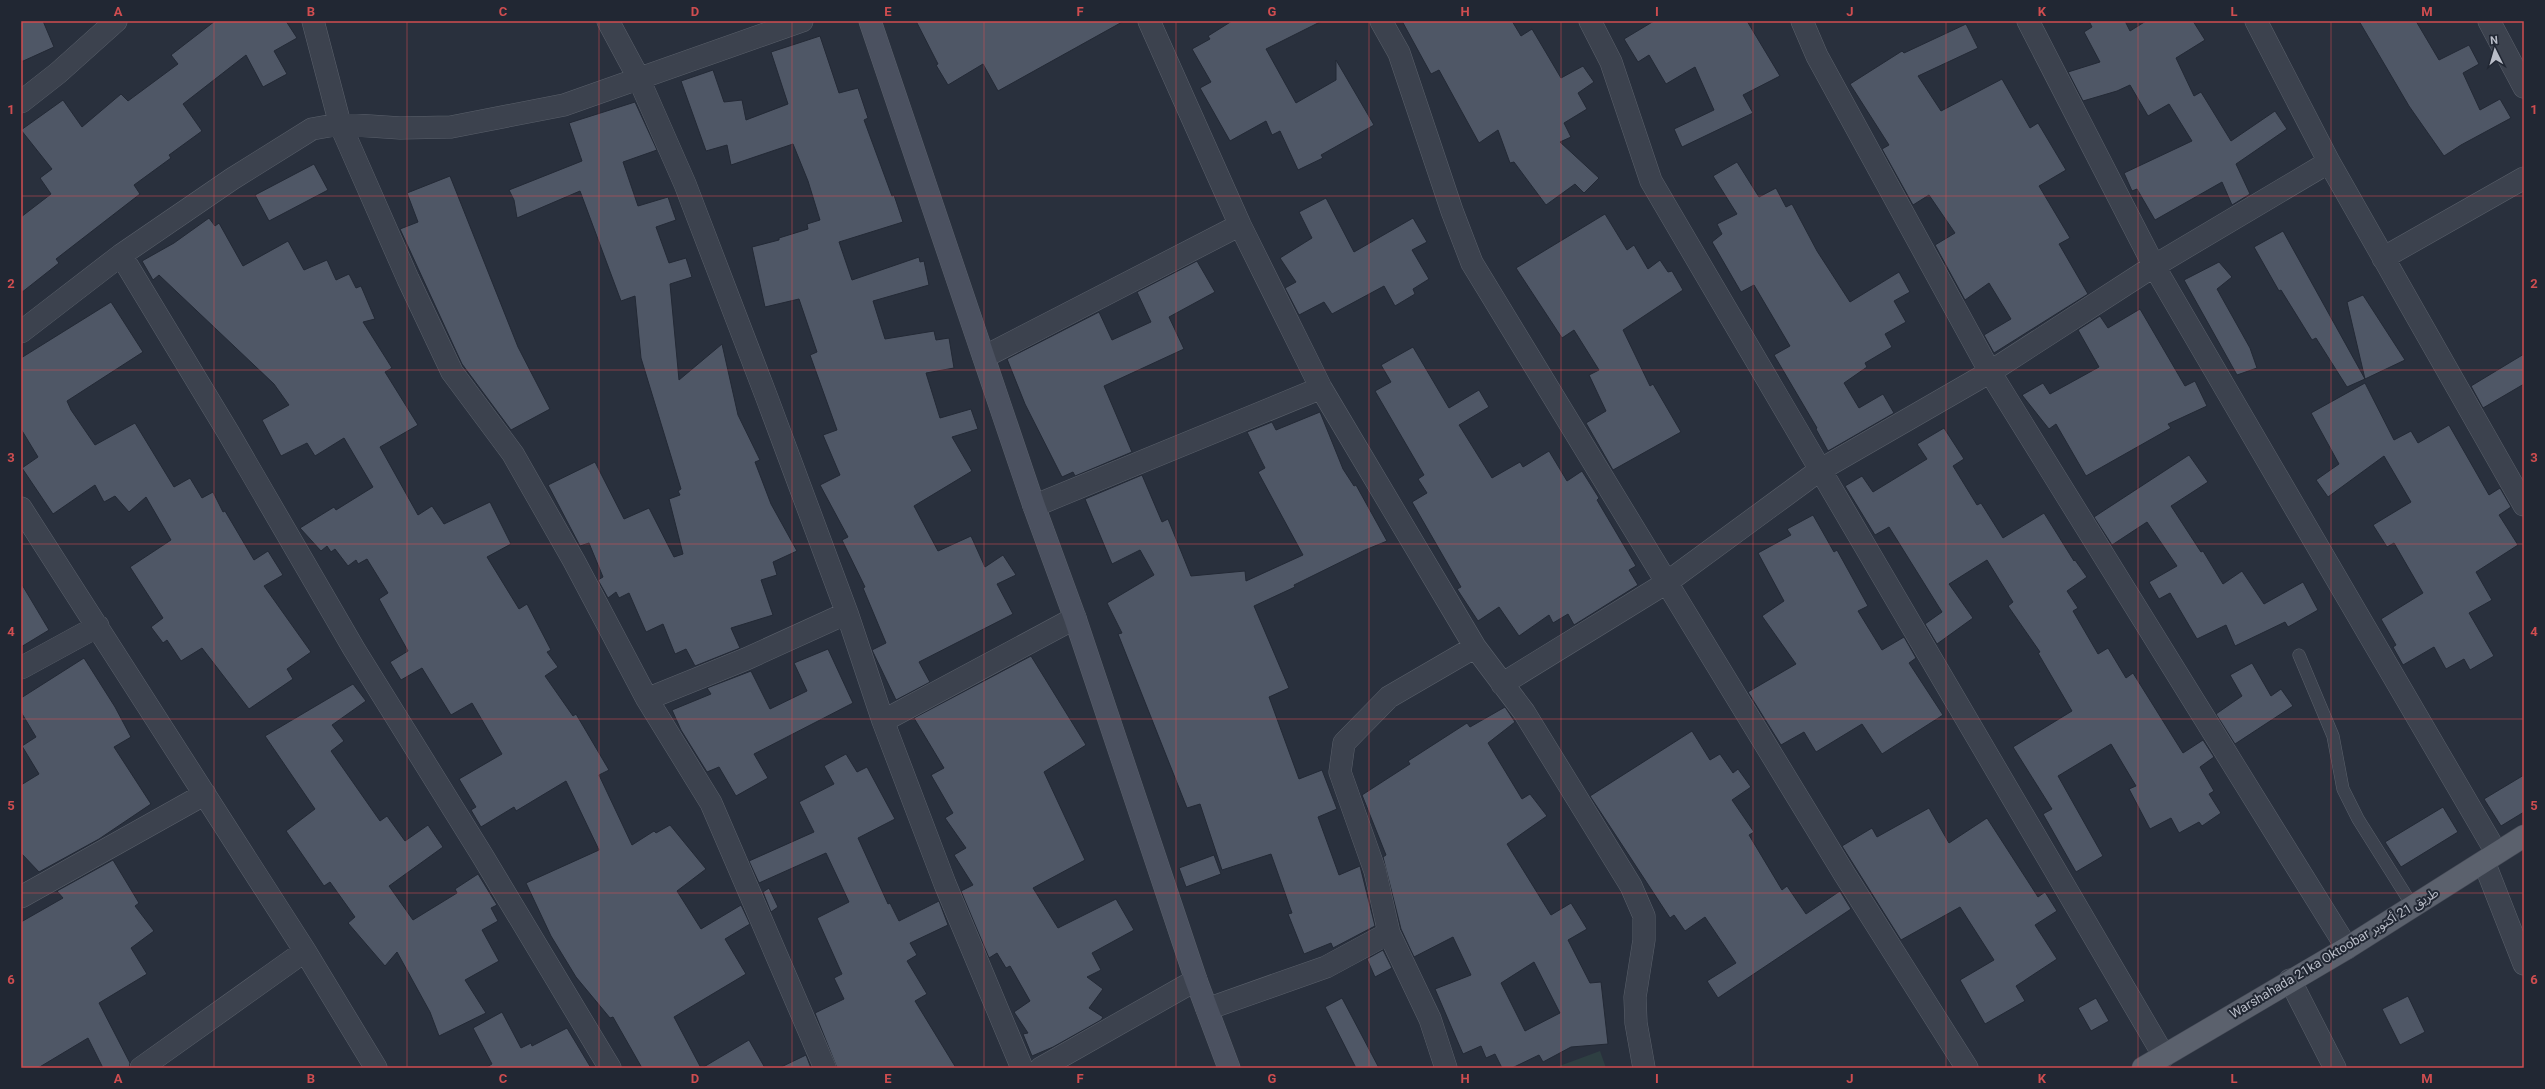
<svg xmlns="http://www.w3.org/2000/svg" width="2545" height="1089" font-family="Roboto,'Noto Sans Arabic',sans-serif">
	<style>
		.green { fill: #2e3f42 }
		.building { fill: #4f5766; stroke: #232935; fill-rule: evenodd }
		.lines { fill: none; stroke-linecap: round; stroke-linejoin: round }
		.lane-casing { stroke: #5a606b; stroke-width: 13 }
		.street-casing { stroke: #5a606b; stroke-width: 23 }
		.secondary-casing { stroke: #5a606b; stroke-width: 23 }
		.primary-casing { stroke: #464b57; stroke-width: 23 }
		.lane { stroke: #3c424e; stroke-width: 12 }
		.street { stroke: #3c424e; stroke-width: 22 }
		.secondary { stroke: #4b5160; stroke-width: 22 }
		.primary { stroke: #5b616d; stroke-width: 22 }
		.grid { fill: none; stroke: #cf4d50; stroke-width: 1; stroke-opacity: 0.55 }
		.labels { text-anchor: middle; dominant-baseline: central; stroke-width: 4; stroke-linejoin: round; paint-order: stroke }
		.street-label { font-size: 13px; fill: #b9bdc8; stroke: #212733 }
		.neatline { fill: none; stroke: #cf4d50; stroke-width: 1.5 }
		.grid-label { font-size: 13px; text-anchor: middle; font-weight: bold; fill: #cf4d50 }
	</style>
	<rect width="100%" height="100%" fill="#29303d"/>
	<path class="green" d="M 1600,1051 L 1606,1068 L 1554,1068 Z"/>
	<path class="building" d="M 21,21 L 43,21 L 54,47 L 21,62 Z
		M 215,21 L 286,21 L 297,38 L 274,51 L 287,74 L 263,87 L 246,55 L 183,104 L 202,131 L 169,155 L 171,158 L 134,185 L 140,194 L 56,259 L 59,263 L 21,293 L 21,217 L 51,194 L 40,178 L 52,169 L 21,130 L 63,100 L 82,127 L 121,94 L 128,101 L 178,64 L 171,55 Z
		M 916,21 L 1124,21 L 998,91 L 983,64 L 948,85 L 936,65 L 938,64 Z
		M 1232,21 L 1322,21 L 1266,49 L 1296,103 L 1336,80 L 1336,60 L 1374,125 L 1321,155 L 1323,158 L 1298,170 L 1280,131 L 1272,135 L 1266,121 L 1230,141 L 1200,88 L 1211,82 L 1192,49 L 1210,39 L 1208,36 Z
		M 1402,21 L 1512,21 L 1521,36 L 1532,29 L 1561,78 L 1583,66 L 1594,82 L 1578,93 L 1587,109 L 1564,123 L 1571,137 L 1560,142 L 1599,178 L 1584,193 L 1575,184 L 1546,205 L 1514,162 L 1510,163 L 1498,130 L 1479,143 L 1439,70 L 1431,74 Z
		M 1654,21 L 1747,21 L 1780,76 L 1743,95 L 1753,113 L 1682,147 L 1674,129 L 1714,110 L 1695,67 L 1666,84 L 1649,55 L 1638,62 L 1624,39 Z
		M 2089,21 L 2125,21 L 2130,31 L 2146,21 L 2193,21 L 2205,40 L 2176,58 L 2194,96 L 2201,92 L 2231,141 L 2275,111 L 2287,129 L 2236,164 L 2250,194 L 2232,205 L 2222,182 L 2155,220 L 2137,189 L 2132,191 L 2124,173 L 2192,141 L 2169,104 L 2148,116 L 2130,85 L 2117,91 L 2083,101 L 2068,72 L 2100,62 L 2084,32 L 2092,27 Z
		M 2359,21 L 2416,21 L 2439,60 L 2469,45 L 2479,64 L 2463,73 L 2480,110 L 2500,99 L 2511,118 L 2461,145 L 2444,156 L 2409,106 Z
		M 1966,24 L 1978,48 L 1918,76 L 1941,111 L 2002,79 L 2030,128 L 2038,123 L 2066,170 L 2039,186 L 2070,238 L 2059,244 L 2088,294 L 1994,353 L 1984,335 L 2011,319 L 1989,283 L 1965,300 L 1935,245 L 1955,233 L 1929,195 L 1913,205 L 1882,149 L 1889,145 L 1850,84 L 1902,51 L 1904,53 Z
		M 820,36 L 839,93 L 858,88 L 868,118 L 864,120 L 892,196 L 894,195 L 903,222 L 839,242 L 852,280 L 919,257 L 920,262 L 924,261 L 929,285 L 873,301 L 885,339 L 934,331 L 936,340 L 949,338 L 954,368 L 926,373 L 940,418 L 971,409 L 978,429 L 952,437 L 972,471 L 914,506 L 938,551 L 971,536 L 985,567 L 1003,555 L 1016,575 L 997,584 L 1013,614 L 919,662 L 930,682 L 896,700 L 872,650 L 886,643 L 863,588 L 865,587 L 842,540 L 848,537 L 820,485 L 840,475 L 823,435 L 837,430 L 810,355 L 817,352 L 799,299 L 765,307 L 752,247 L 779,240 L 779,238 L 808,229 L 807,224 L 820,220 L 808,181 L 793,144 L 731,165 L 727,145 L 706,151 L 681,81 L 713,70 L 724,102 L 742,100 L 746,120 L 788,104 L 771,52 Z
		M 635,102 L 657,150 L 623,162 L 638,206 L 668,197 L 676,220 L 656,227 L 669,263 L 686,258 L 692,277 L 670,284 L 679,380 L 722,344 L 738,415 L 760,460 L 755,462 L 771,504 L 797,551 L 773,562 L 777,575 L 761,580 L 773,615 L 731,628 L 740,648 L 695,666 L 686,649 L 675,654 L 663,624 L 646,632 L 629,593 L 619,598 L 616,592 L 608,598 L 598,580 L 603,577 L 589,543 L 580,546 L 548,485 L 595,462 L 624,519 L 649,508 L 674,557 L 683,554 L 669,499 L 680,495 L 678,491 L 681,489 L 641,358 L 635,296 L 621,301 L 580,191 L 517,218 L 514,200 L 509,190 L 582,161 L 569,123 Z
		M 1737,162 L 1759,197 L 1776,188 L 1786,207 L 1792,204 L 1817,251 L 1850,302 L 1899,272 L 1910,292 L 1894,301 L 1906,322 L 1885,334 L 1892,347 L 1865,363 L 1867,367 L 1844,383 L 1859,408 L 1883,394 L 1894,413 L 1828,451 L 1816,429 L 1817,428 L 1774,355 L 1790,346 L 1754,285 L 1741,292 L 1712,242 L 1722,234 L 1717,224 L 1737,214 L 1713,176 Z
		M 314,164 L 328,190 L 269,221 L 255,195 Z
		M 450,176 L 518,347 L 550,409 L 511,430 L 462,364 L 400,229 L 418,222 L 407,193 Z
		M 1326,198 L 1354,252 L 1413,218 L 1427,242 L 1412,250 L 1429,279 L 1413,289 L 1415,294 L 1395,306 L 1384,286 L 1332,314 L 1324,302 L 1299,315 L 1285,288 L 1296,282 L 1280,258 L 1312,238 L 1299,212 Z
		M 1605,214 L 1627,250 L 1634,245 L 1648,269 L 1660,260 L 1668,272 L 1672,271 L 1683,290 L 1623,330 L 1650,386 L 1653,384 L 1681,432 L 1613,470 L 1586,423 L 1606,411 L 1589,375 L 1599,370 L 1574,330 L 1562,338 L 1516,268 Z
		M 209,218 L 215,226 L 219,223 L 243,266 L 288,241 L 304,270 L 327,260 L 336,280 L 349,274 L 356,288 L 361,286 L 375,319 L 363,322 L 392,368 L 385,372 L 418,425 L 380,447 L 418,515 L 432,506 L 444,524 L 490,502 L 511,544 L 487,557 L 519,609 L 527,604 L 551,650 L 547,652 L 558,667 L 545,676 L 573,716 L 576,714 L 609,770 L 599,775 L 632,845 L 654,831 L 656,833 L 670,825 L 706,869 L 677,891 L 701,929 L 741,905 L 750,924 L 725,939 L 746,974 L 674,1017 L 701,1068 L 642,1068 L 613,1017 L 610,1018 L 576,977 L 551,936 L 526,883 L 599,850 L 566,781 L 516,811 L 514,807 L 481,827 L 471,810 L 476,807 L 459,779 L 502,754 L 472,703 L 451,715 L 422,668 L 401,680 L 390,662 L 408,651 L 379,599 L 388,593 L 367,559 L 358,564 L 356,560 L 348,566 L 335,549 L 331,552 L 327,546 L 321,551 L 300,528 L 334,507 L 336,510 L 373,487 L 344,438 L 315,456 L 307,443 L 281,456 L 262,420 L 289,405 L 274,384 L 159,275 L 153,280 L 142,261 L 174,243 Z
		M 2283,231 L 2365,379 L 2347,387 L 2316,338 L 2312,340 L 2281,290 L 2279,291 L 2254,247 Z
		M 1197,261 L 1215,292 L 1169,317 L 1184,349 L 1104,386 L 1132,452 L 1075,476 L 1073,472 L 1062,477 L 1025,404 L 1007,359 L 1099,312 L 1112,340 L 1151,322 L 1137,292 Z
		M 2219,262 L 2232,277 L 2217,289 L 2250,348 L 2257,368 L 2237,375 L 2184,280 Z
		M 2363,295 L 2405,360 L 2365,379 L 2347,302 Z
		M 111,302 L 143,352 L 67,401 L 71,410 L 95,445 L 135,423 L 174,487 L 190,478 L 202,498 L 213,492 L 223,512 L 225,511 L 254,560 L 268,551 L 283,575 L 264,586 L 311,652 L 287,669 L 293,679 L 249,709 L 202,648 L 181,661 L 167,640 L 163,643 L 151,627 L 163,618 L 130,567 L 171,540 L 146,497 L 129,512 L 115,496 L 104,502 L 95,485 L 53,514 L 22,468 L 38,457 L 21,429 L 21,358 Z
		M 2140,309 L 2185,386 L 2195,381 L 2207,406 L 2168,424 L 2171,428 L 2086,476 L 2056,424 L 2049,429 L 2022,395 L 2043,383 L 2050,394 L 2099,367 L 2078,330 L 2100,316 L 2108,328 Z
		M 1413,347 L 1449,408 L 1479,390 L 1489,407 L 1459,425 L 1492,478 L 1520,462 L 1523,467 L 1549,451 L 1567,481 L 1582,471 L 1599,498 L 1597,500 L 1636,566 L 1629,570 L 1638,585 L 1574,625 L 1568,614 L 1553,623 L 1549,615 L 1519,636 L 1499,607 L 1478,621 L 1457,589 L 1461,587 L 1412,502 L 1427,493 L 1418,479 L 1424,475 L 1375,391 L 1391,382 L 1381,365 Z
		M 2524,354 L 2524,384 L 2483,408 L 2471,386 Z
		M 2365,383 L 2394,440 L 2411,431 L 2418,443 L 2449,425 L 2489,495 L 2500,488 L 2511,507 L 2499,515 L 2518,545 L 2476,572 L 2492,600 L 2469,613 L 2494,656 L 2470,670 L 2464,659 L 2446,669 L 2434,647 L 2403,665 L 2393,647 L 2396,645 L 2381,619 L 2423,593 L 2394,543 L 2387,547 L 2373,525 L 2411,502 L 2384,456 L 2328,497 L 2316,480 L 2339,464 L 2311,413 Z
		M 1320,412 L 1343,469 L 1354,486 L 1356,485 L 1387,541 L 1365,550 L 1294,585 L 1295,587 L 1254,606 L 1289,688 L 1269,697 L 1299,779 L 1322,770 L 1337,809 L 1318,817 L 1339,875 L 1360,866 L 1375,926 L 1333,948 L 1331,943 L 1304,954 L 1288,914 L 1292,913 L 1271,854 L 1222,870 L 1200,804 L 1187,808 L 1118,634 L 1122,633 L 1107,603 L 1154,575 L 1140,550 L 1112,564 L 1085,499 L 1142,475 L 1162,522 L 1168,519 L 1191,576 L 1245,571 L 1246,581 L 1303,555 L 1258,472 L 1265,468 L 1247,432 L 1272,422 L 1276,430 Z
		M 1944,428 L 1964,459 L 1953,466 L 1977,505 L 1981,503 L 2003,538 L 2044,513 L 2074,561 L 2075,560 L 2087,577 L 2067,591 L 2078,608 L 2073,611 L 2098,654 L 2108,648 L 2126,678 L 2133,673 L 2183,753 L 2203,740 L 2214,757 L 2200,767 L 2214,791 L 2209,794 L 2221,813 L 2202,826 L 2199,822 L 2179,833 L 2171,818 L 2150,829 L 2129,789 L 2136,786 L 2111,744 L 2058,776 L 2103,856 L 2076,872 L 2043,814 L 2052,809 L 2013,747 L 2072,711 L 2038,653 L 2040,652 L 2008,606 L 2013,602 L 1987,560 L 1949,584 L 1973,618 L 1937,644 L 1925,624 L 1942,612 L 1889,527 L 1875,535 L 1845,486 L 1862,476 L 1873,492 L 1927,459 L 1917,444 Z
		M 2189,455 L 2208,482 L 2171,506 L 2201,552 L 2203,551 L 2223,584 L 2242,571 L 2264,604 L 2303,582 L 2318,610 L 2288,627 L 2285,622 L 2235,646 L 2226,625 L 2197,639 L 2170,593 L 2159,599 L 2149,582 L 2177,566 L 2147,522 L 2112,545 L 2094,517 Z
		M 1813,515 L 1834,552 L 1837,550 L 1868,606 L 1858,611 L 1882,650 L 1904,637 L 1916,658 L 1909,663 L 1943,715 L 1882,754 L 1862,724 L 1816,752 L 1804,732 L 1781,745 L 1748,692 L 1796,664 L 1762,616 L 1784,601 L 1758,553 L 1791,535 L 1787,529 Z
		M 21,583 L 49,630 L 21,647 Z
		M 828,649 L 853,703 L 754,754 L 768,778 L 736,796 L 719,767 L 707,772 L 681,730 L 672,710 L 711,694 L 707,688 L 751,671 L 770,709 L 807,691 L 794,663 Z
		M 1031,656 L 1086,745 L 1044,772 L 1085,860 L 1033,888 L 1058,928 L 1116,899 L 1134,930 L 1092,953 L 1101,970 L 1087,977 L 1103,989 L 1089,1008 L 1103,1017 L 1101,1020 L 1053,1047 L 1032,1056 L 1023,1034 L 1028,1033 L 1014,1012 L 1030,1001 L 1010,966 L 1006,968 L 997,953 L 989,958 L 961,891 L 973,885 L 954,855 L 966,848 L 945,818 L 953,813 L 931,775 L 944,768 L 914,718 Z
		M 84,658 L 115,707 L 131,737 L 114,747 L 151,804 L 99,839 L 39,872 L 21,853 L 21,785 L 39,774 L 22,746 L 36,737 L 21,712 L 21,698 Z
		M 2252,663 L 2271,696 L 2281,689 L 2293,706 L 2235,744 L 2216,714 L 2242,696 L 2230,675 Z
		M 353,684 L 366,701 L 332,725 L 344,741 L 331,751 L 380,821 L 387,816 L 405,841 L 428,825 L 443,847 L 389,886 L 413,920 L 457,893 L 455,889 L 478,874 L 497,905 L 491,908 L 498,921 L 482,930 L 499,961 L 465,980 L 486,1013 L 439,1036 L 430,1012 L 397,952 L 385,966 L 348,923 L 355,917 L 330,882 L 324,886 L 286,831 L 315,809 L 265,736 Z
		M 1505,707 L 1515,722 L 1488,743 L 1522,799 L 1530,794 L 1547,816 L 1507,844 L 1551,915 L 1571,903 L 1587,929 L 1568,940 L 1590,983 L 1601,982 L 1608,1044 L 1571,1047 L 1543,1062 L 1539,1055 L 1512,1068 L 1502,1068 L 1495,1054 L 1486,1058 L 1481,1046 L 1463,1054 L 1435,989 L 1471,975 L 1453,937 L 1414,957 L 1401,929 L 1383,857 L 1386,855 L 1362,795 L 1410,764 L 1408,761 L 1467,723 L 1470,727 ZM 1534,962 L 1560,1013 L 1525,1031 L 1501,983 Z
		M 1692,731 L 1710,760 L 1720,754 L 1733,773 L 1738,769 L 1751,787 L 1732,800 L 1754,832 L 1749,835 L 1782,890 L 1787,886 L 1806,914 L 1840,891 L 1851,909 L 1718,998 L 1707,981 L 1736,963 L 1705,917 L 1685,931 L 1674,915 L 1670,918 L 1590,796 Z
		M 846,754 L 857,772 L 867,767 L 895,819 L 858,838 L 888,904 L 890,903 L 899,921 L 939,901 L 948,925 L 910,943 L 917,955 L 907,961 L 927,994 L 915,1001 L 956,1068 L 837,1068 L 815,1013 L 844,999 L 834,978 L 842,974 L 817,918 L 849,902 L 826,853 L 759,883 L 749,861 L 814,832 L 799,802 L 834,784 L 824,766 Z
		M 2524,775 L 2524,812 L 2501,826 L 2484,799 Z
		M 2443,807 L 2458,832 L 2401,867 L 2385,842 Z
		M 1929,808 L 1949,843 L 1987,818 L 2038,897 L 2045,892 L 2057,911 L 2035,925 L 2057,959 L 2016,986 L 2025,1001 L 1985,1024 L 1960,980 L 1994,960 L 1960,907 L 1901,940 L 1842,846 L 1872,828 L 1877,837 Z
		M 1214,855 L 1221,874 L 1186,887 L 1179,868 Z
		M 113,860 L 139,903 L 135,906 L 154,931 L 131,948 L 147,974 L 99,1003 L 130,1063 L 129,1068 L 103,1068 L 88,1038 L 38,1068 L 21,1068 L 21,922 L 63,898 L 57,891 Z
		M 769,888 L 778,907 L 771,912 L 763,892 Z
		M 1383,950 L 1392,968 L 1375,977 L 1367,959 Z
		M 2408,996 L 2425,1032 L 2400,1045 L 2382,1009 Z
		M 1342,998 L 1379,1068 L 1356,1068 L 1325,1007 Z
		M 2096,998 L 2109,1021 L 2091,1031 L 2078,1008 Z
		M 502,1012 L 521,1048 L 531,1043 L 532,1046 L 567,1028 L 591,1068 L 485,1068 L 492,1064 L 473,1028 Z
		M 749,1040 L 765,1068 L 702,1068 Z
		M 806,1055 L 811,1068 L 779,1068 Z"/>
	<g class="lines">
		<g class="lane-casing">
			<path id="lane" d="M 2299,655 L 2333,736 L 2343,789 L 2358,819 L 2412,905"/>
		</g>
		<g class="street-casing">
			<path id="street" d="M 313,21 L 340,124 L 408,279 L 452,372 L 513,454 L 574,561 L 647,699 L 711,803 L 825,1068
				M 608,21 L 638,77 L 685,184 L 767,398 L 847,613 L 883,721 L 945,884 L 1022,1068
				M 1149,21 L 1240,225 L 1321,388 L 1475,647 L 1524,712 L 1631,886 L 1644,916 L 1644,940 L 1635,997 L 1636,1023 L 1644,1068
				M 1381,21 L 1399,53 L 1452,211 L 1472,263 L 1845,875 L 1967,1068
				M 1590,21 L 1611,62 L 1651,181 L 2164,1056
				M 1802,21 L 1817,56 L 1990,372 L 2347,948
				M 2028,21 L 2154,266 L 2496,852
				M 2256,21 L 2329,162 L 2524,505
				M 2489,21 L 2524,87
				M 21,102 L 58,73 L 116,21
				M 121,255 L 228,432 L 354,649 L 482,855 L 610,1068
				M 2383,258 L 2524,178
				M 21,332 L 121,255 L 232,179 L 312,129 L 340,124 L 400,128 L 451,127 L 564,105 L 802,21
				M 984,357 L 1240,225
				M 1034,506 L 1321,388
				M 21,508 L 305,951 L 376,1068
				M 21,668 L 98,626
				M 1502,684 L 1666,583 L 1820,470 L 1990,372 L 2154,266 L 2329,162
				M 647,699 L 746,659 L 847,613
				M 883,721 L 1075,618
				M 2484,862 L 2524,964
				M 21,897 L 205,794
				M 2290,980 L 2335,1068
				M 1207,1009 L 1326,967 L 1389,933
				M 141,1068 L 305,951
				M 1041,1068 L 1196,980
				M 1446,1068 L 1430,1019 L 1389,933 L 1375,871 L 1340,772 L 1344,743 L 1389,697 L 1475,647"/>
		</g>
		<g class="secondary-casing">
			<path id="secondary" d="M 870,21 L 1034,506 L 1075,618 L 1196,980 L 1229,1068"/>
		</g>
		<g class="primary-casing">
			<path id="primary" d="M 2143,1068 L 2347,948 L 2524,836"/>
		</g>
		<use href="#lane" class="lane"/>
		<use href="#street" class="street"/>
		<use href="#secondary" class="secondary"/>
		<use href="#primary" class="primary"/>
	</g>
	<path class="grid" d="M 214,21 L 214,1068M 407,21 L 407,1068M 599,21 L 599,1068M 792,21 L 792,1068M 984,21 L 984,1068M 1176,21 L 1176,1068M 1369,21 L 1369,1068M 1561,21 L 1561,1068M 1753,21 L 1753,1068M 1946,21 L 1946,1068M 2138,21 L 2138,1068M 2331,21 L 2331,1068M 21,196 L 2524,196M 21,370 L 2524,370M 21,544 L 2524,544M 21,719 L 2524,719M 21,893 L 2524,893"/>
	<g class="labels">
		<g class="street-label">
			<text transform="translate(2334 953) rotate(-31)">Warshahada 21ka Oktoobar طريق 21 أكتوبر</text>
		</g>
	</g>
	<rect width="2545" height="1089" fill="none" stroke="#212733" stroke-width="44"/>
	<g transform="translate(2495 50) rotate(355)" stroke="#212733" stroke-width="3" paint-order="stroke">
	<path d="M0-3L7 15L0 10L-7 15Z" fill="#b9bdc8"/>
	<text y="-6" font-size="11" font-weight="bold" text-anchor="middle" fill="#b9bdc8">N</text>
	</g>
	<rect x="22" y="22" width="2501" height="1045" class="neatline"/>
	<g class="grid-label">
		<text x="118" y="16">A</text>
		<text x="311" y="16">B</text>
		<text x="503" y="16">C</text>
		<text x="695" y="16">D</text>
		<text x="888" y="16">E</text>
		<text x="1080" y="16">F</text>
		<text x="1272" y="16">G</text>
		<text x="1465" y="16">H</text>
		<text x="1657" y="16">I</text>
		<text x="1850" y="16">J</text>
		<text x="2042" y="16">K</text>
		<text x="2234" y="16">L</text>
		<text x="2427" y="16">M</text>
		<text x="11" y="114">1</text>
		<text x="2534" y="114">1</text>
		<text x="11" y="288">2</text>
		<text x="2534" y="288">2</text>
		<text x="11" y="462">3</text>
		<text x="2534" y="462">3</text>
		<text x="11" y="636">4</text>
		<text x="2534" y="636">4</text>
		<text x="11" y="810">5</text>
		<text x="2534" y="810">5</text>
		<text x="11" y="984">6</text>
		<text x="2534" y="984">6</text>
		<text x="118" y="1083">A</text>
		<text x="311" y="1083">B</text>
		<text x="503" y="1083">C</text>
		<text x="695" y="1083">D</text>
		<text x="888" y="1083">E</text>
		<text x="1080" y="1083">F</text>
		<text x="1272" y="1083">G</text>
		<text x="1465" y="1083">H</text>
		<text x="1657" y="1083">I</text>
		<text x="1850" y="1083">J</text>
		<text x="2042" y="1083">K</text>
		<text x="2234" y="1083">L</text>
		<text x="2427" y="1083">M</text>
	</g>
</svg>
